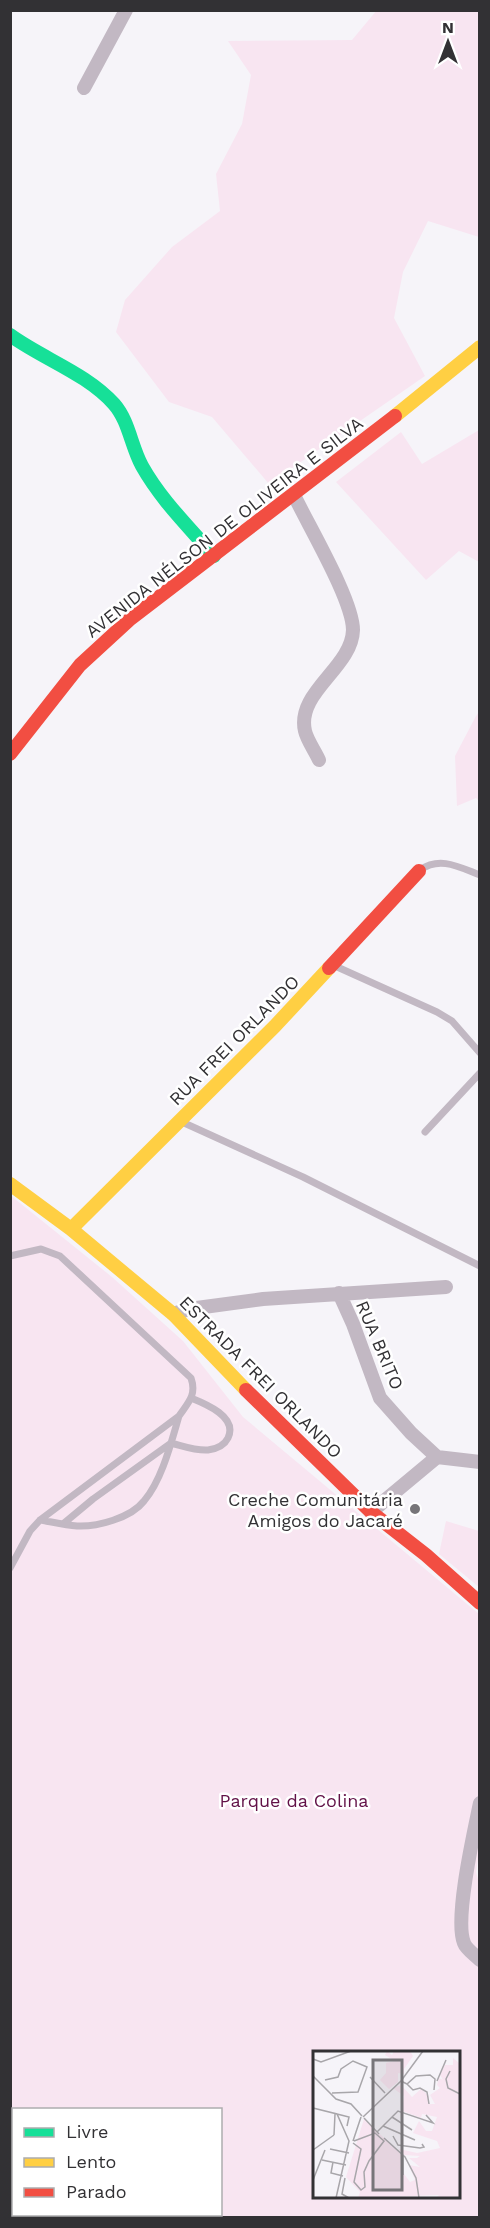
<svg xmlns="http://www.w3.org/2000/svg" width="490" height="2228" font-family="'Work Sans',sans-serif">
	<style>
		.green { fill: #f8e5f1; fill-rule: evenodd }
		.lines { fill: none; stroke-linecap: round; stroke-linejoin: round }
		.lane { stroke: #c2b8c3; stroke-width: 7 }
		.street { stroke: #c2b8c3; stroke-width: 14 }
		.fast { stroke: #16e098; stroke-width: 14 }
		.slow { stroke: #ffcf43; stroke-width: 14 }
		.jam { stroke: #f24e42; stroke-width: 14 }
		.poi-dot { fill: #777579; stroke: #fff; stroke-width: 2 }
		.labels { text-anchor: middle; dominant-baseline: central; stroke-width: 5; stroke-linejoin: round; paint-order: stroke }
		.street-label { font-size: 18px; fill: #323134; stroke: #fff }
		.poi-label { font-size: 18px; fill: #323134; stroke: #fff; text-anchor: end }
		.park-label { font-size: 18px; fill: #621147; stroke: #fff }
		.inset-road { fill: none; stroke: #a8a6aa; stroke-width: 1.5 }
		.view { fill: #777579; fill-opacity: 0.15; stroke: #777579; stroke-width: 3 }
		.inset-edge { fill: none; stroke: #323134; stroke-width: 3 }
	</style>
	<rect width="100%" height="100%" fill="#f6f4f9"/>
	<path class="green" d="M 377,10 L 479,11 L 479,237 L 428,221 L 403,272 L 394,318 L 425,376 L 269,484 L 212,417 L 169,402 L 116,332 L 125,300 L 172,247 L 220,211 L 216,174 L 242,124 L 251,75 L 228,41 L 352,40 Z
		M 479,430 L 479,562 L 459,551 L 426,580 L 336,482 L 401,432 L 422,464 Z
		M 479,712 L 479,801 L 476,798 L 457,806 L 455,756 L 476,716 Z
		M 10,1195 L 112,1277 L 183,1341 L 243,1417 L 479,1614 L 480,1845 L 476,1872 L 480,1886 L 479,2217 L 11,2217 ZM 314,2052 L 458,2052 L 458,2196 L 314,2196 ZM 14,2110 L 220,2110 L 220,2214 L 14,2214 Z
		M 446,1521 L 479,1531 L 479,1587 L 439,1554 Z"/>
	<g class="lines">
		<path class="lane" d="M 420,870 C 440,856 459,867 480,875
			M 335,966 L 437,1012 L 452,1021 L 480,1053
			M 182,1122 L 303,1177 L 480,1266
			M 425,1132 L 480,1073
			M 10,1256 L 41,1249 L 60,1256 L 191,1378 C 197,1395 188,1403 179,1416 L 40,1520 L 30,1531 L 10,1568
			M 40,1520 C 52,1522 65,1525 77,1526 C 97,1527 131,1518 144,1501 C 162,1480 171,1443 179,1416
			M 63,1524 L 93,1499 L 171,1443 C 183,1446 196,1451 208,1450 C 216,1449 224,1446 228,1438 C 238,1417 206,1404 191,1398"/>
		<path class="street" d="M 84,88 L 126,10
			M 294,495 C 308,525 353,600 353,630 C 352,668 296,692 305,731 C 307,740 315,751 319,760
			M 339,1293 L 353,1324 L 380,1398 L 411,1433 L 437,1457 L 480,1462
			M 173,1314 L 189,1309 L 263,1299 L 446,1287
			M 371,1512 L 437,1457
			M 480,1803 C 474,1832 454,1919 464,1943 C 466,1949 475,1955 480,1960"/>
		<path class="fast" d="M 10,335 C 43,359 86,373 114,404 C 129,421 131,446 142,466 C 161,500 189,527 214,556"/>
		<path class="slow" d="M 395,416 L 480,347
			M 10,1184 L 71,1229 L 173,1314 L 246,1390
			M 71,1229 L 275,1026 L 329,968"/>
		<path class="jam" d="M 10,754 L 80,665 L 129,620 L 395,416
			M 329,968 L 419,871
			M 246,1390 L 371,1512 L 426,1555 L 480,1603"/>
	</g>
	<circle class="poi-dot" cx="415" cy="1509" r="6"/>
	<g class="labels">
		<g class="street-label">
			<text transform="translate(224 527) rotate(-38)">AVENIDA NÉLSON DE OLIVEIRA E SILVA</text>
			<text transform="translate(234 1040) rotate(-45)">RUA FREI ORLANDO</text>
			<text transform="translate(380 1345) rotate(67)">RUA BRITO</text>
			<text transform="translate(261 1377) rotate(45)">ESTRADA FREI ORLANDO</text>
		</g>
		<g class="poi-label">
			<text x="403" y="1499">Creche Comunitária<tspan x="403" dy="21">Amigos do Jacaré</tspan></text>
		</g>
		<g class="park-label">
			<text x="294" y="1800">Parque da Colina</text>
		</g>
	</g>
	<g transform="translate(313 2051)">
		<rect width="147" height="147" fill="#f6f4f9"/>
		<path d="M 74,0 L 79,4 L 81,0 L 97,0 L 100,5 L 91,18 L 91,23 L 85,22 L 85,31 L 76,38 L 67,29 L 73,22 L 73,12 L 82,10 L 72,4 ZM 140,7 L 147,13 L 147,147 L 123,147 L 126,144 L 45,147 L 47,141 L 33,126 L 51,68 L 90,105 L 88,119 L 97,131 L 102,129 L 96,114 L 107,116 L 96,107 L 104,107 L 107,105 L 90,104 L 86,98 L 104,102 L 127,97 L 124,90 L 100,82 L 106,70 L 113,80 L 119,80 L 124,66 L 109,63 L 108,67 L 120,71 L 89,60 L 91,45 L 80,37 L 88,34 L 99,46 L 108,38 L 116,45 L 116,53 L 122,53 L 117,44 L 127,37 L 124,34 L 126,27 L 130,29 L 127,24 L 132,14 L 140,14 Z" fill="#f8e5f1"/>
		<path class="inset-road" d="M 0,8 L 8,11 L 38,0M 137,20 L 133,28 L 135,37 L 147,43M 0,25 L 23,48 L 38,53 L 49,65M 57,26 L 72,42M 12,29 L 25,26 L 28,18 L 40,10 L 54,16 L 45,41 L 19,42M 88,30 L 94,33 L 103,25 L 117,24 L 122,28 L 121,39M 124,30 L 133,9M 94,33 L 100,39 L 107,37 L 114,41 L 116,53M 0,57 L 24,63 L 36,90 L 23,147M 24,63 L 36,66 L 34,75M 50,66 L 88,30 L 110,0M 79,66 L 99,79M 51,67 L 66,83M 70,75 L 102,89M 64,81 L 85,60 L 120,72 L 113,64M 21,84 L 22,63M 80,85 L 85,94 L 107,97 L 111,96 L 109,93M 71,87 L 92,106 L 103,127 L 106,147M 40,90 L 48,66M 40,92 L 48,98 L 41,131 L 48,139 L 52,136 L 51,121 L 56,110 L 71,90 L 62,82 L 41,90M 17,98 L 36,102M 0,99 L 21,84M 9,109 L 33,114M 20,111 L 18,122 L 30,125M 90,124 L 90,105M 32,127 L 29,143 L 36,147M 0,129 L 12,99"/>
		<path class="view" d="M 60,9 L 89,9 L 89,139 L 60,139 Z"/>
		<rect width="147" height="147" class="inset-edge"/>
	</g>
	<rect width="490" height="2228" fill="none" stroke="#323134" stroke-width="24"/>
	<rect x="12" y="2108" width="210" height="108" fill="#ffffff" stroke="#adadae" stroke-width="1.5"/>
	<rect x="24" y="2128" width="30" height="9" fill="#16e098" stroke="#adadae" stroke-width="1.5"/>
	<text x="66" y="2138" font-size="18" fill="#323134">Livre</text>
	<rect x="24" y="2158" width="30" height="9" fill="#ffcf43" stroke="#adadae" stroke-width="1.5"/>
	<text x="66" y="2168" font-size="18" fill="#323134">Lento</text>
	<rect x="24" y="2188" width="30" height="9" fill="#f24e42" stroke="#adadae" stroke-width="1.5"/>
	<text x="66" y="2198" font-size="18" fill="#323134">Parado</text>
	<g transform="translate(448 42)" stroke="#ffffff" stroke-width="4.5" paint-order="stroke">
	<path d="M0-4.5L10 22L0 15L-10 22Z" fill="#323134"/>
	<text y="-9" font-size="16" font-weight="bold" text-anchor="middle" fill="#323134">N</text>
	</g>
</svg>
